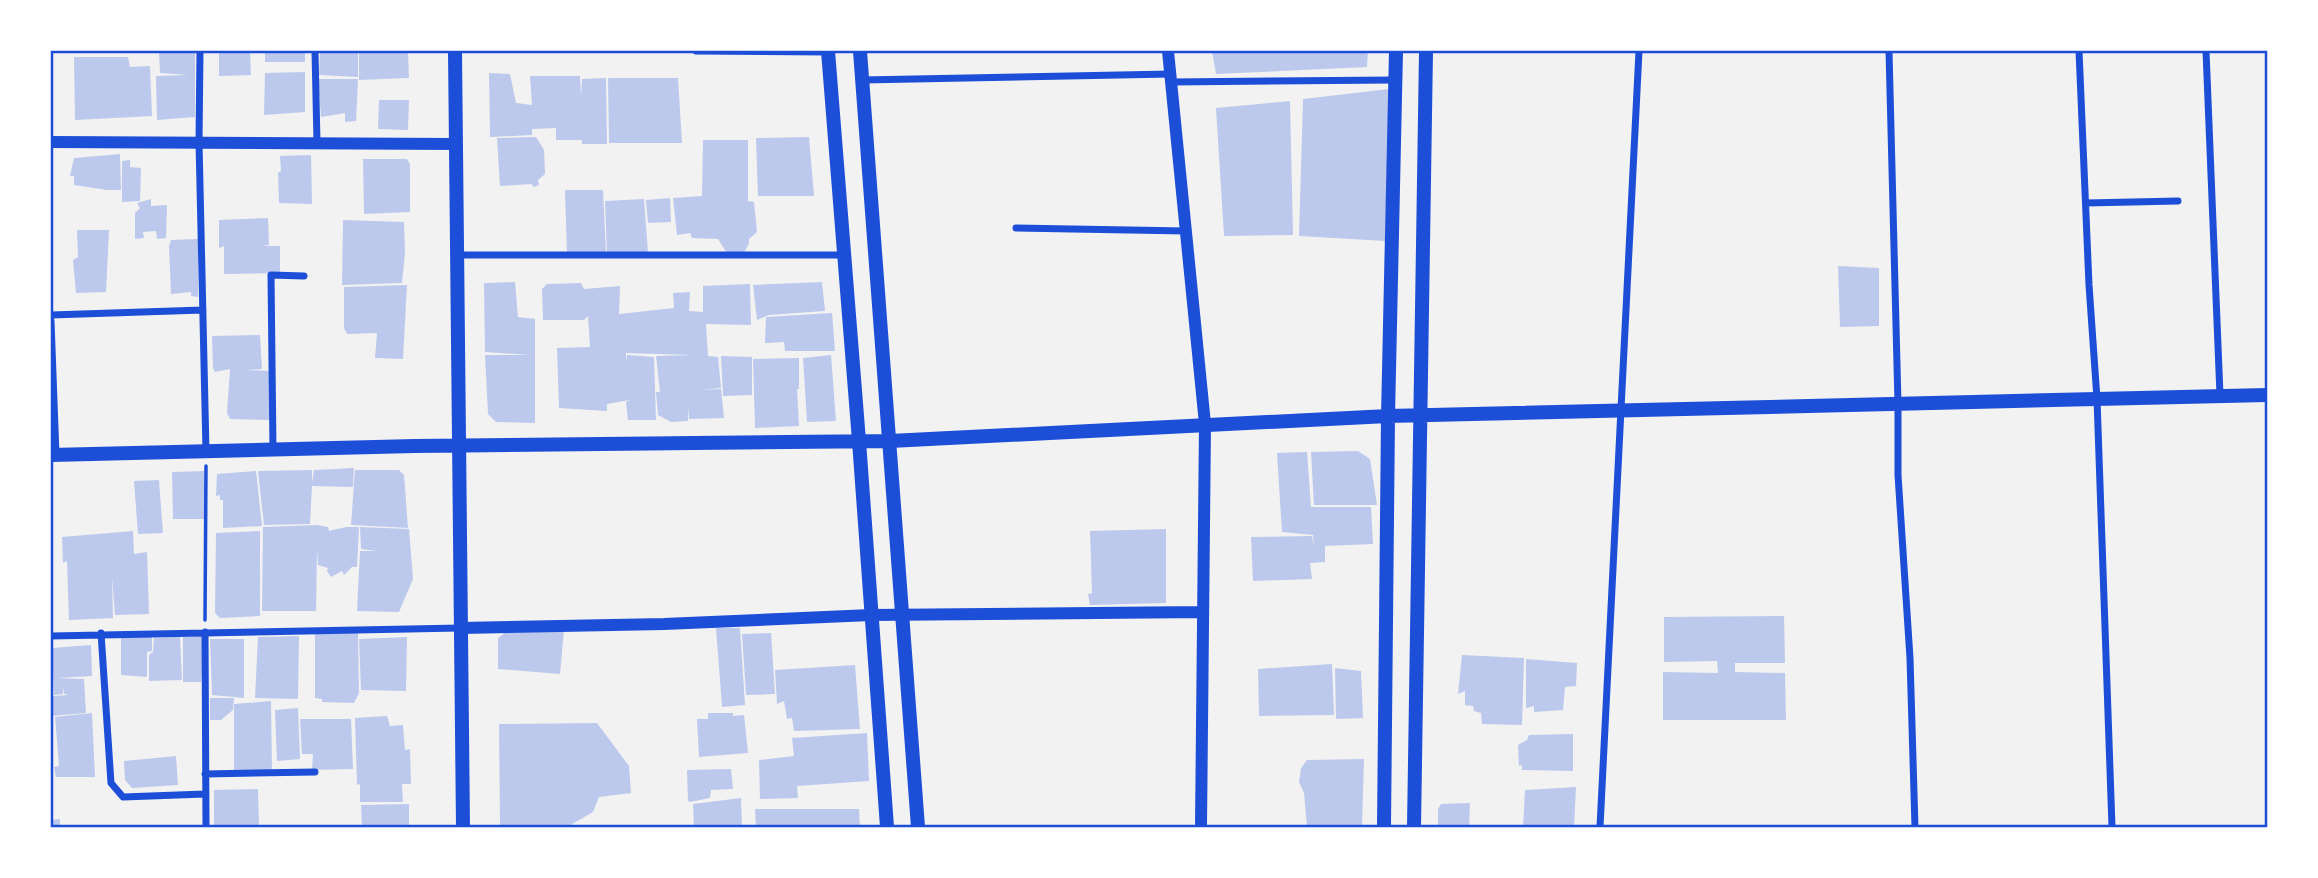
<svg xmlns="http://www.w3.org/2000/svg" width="2318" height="878" font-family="'Noto Sans',sans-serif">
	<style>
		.building { fill: #bdc9ec }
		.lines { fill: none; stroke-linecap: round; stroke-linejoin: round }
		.path { stroke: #1d4ed8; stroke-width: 3.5 }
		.minor { stroke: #1d4ed8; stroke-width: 7 }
		.tertiary { stroke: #1d4ed8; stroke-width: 12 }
		.secondary { stroke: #1d4ed8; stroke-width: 14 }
		.neatline { fill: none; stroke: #1d4ed8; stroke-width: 2.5 }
	</style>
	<rect width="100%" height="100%" fill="#f2f2f2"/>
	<path class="building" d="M 159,51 L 195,51 L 195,117 L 157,120 L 156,76 L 188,75 L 160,73 Z
		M 219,51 L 250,51 L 251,75 L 219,76 Z
		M 265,51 L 305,51 L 305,62 L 265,62 Z
		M 320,51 L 358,51 L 358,77 L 319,75 Z
		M 359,51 L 408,51 L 409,78 L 359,80 Z
		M 1212,51 L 1368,51 L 1367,67 L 1216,74 Z
		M 74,57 L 128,57 L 130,67 L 150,66 L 152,116 L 75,120 Z
		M 305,72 L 305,112 L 264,115 L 265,73 Z
		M 489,73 L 510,74 L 516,103 L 532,105 L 530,76 L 580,76 L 581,97 L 582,79 L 606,78 L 607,144 L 582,144 L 582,140 L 556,140 L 556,128 L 532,129 L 532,135 L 490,137 Z
		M 608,78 L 678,78 L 682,143 L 609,143 Z
		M 318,79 L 358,79 L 356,121 L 345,122 L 345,113 L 321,117 Z
		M 1389,89 L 1385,241 L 1299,236 L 1303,99 Z
		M 379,100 L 409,100 L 408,130 L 378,129 Z
		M 1290,101 L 1293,235 L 1224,236 L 1216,108 Z
		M 536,137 L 544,150 L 545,174 L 538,180 L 539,185 L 533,187 L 532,184 L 500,186 L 497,138 Z
		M 809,137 L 814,196 L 758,196 L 756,138 Z
		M 703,140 L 748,140 L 748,201 L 754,202 L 757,232 L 749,239 L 749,243 L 744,253 L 727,253 L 718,239 L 692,238 L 690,233 L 677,235 L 673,198 L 702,196 Z
		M 120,154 L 121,190 L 107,190 L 74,185 L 74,176 L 70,176 L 74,158 Z
		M 311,155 L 312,204 L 279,203 L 278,173 L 281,171 L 280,156 Z
		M 363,159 L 407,159 L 410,164 L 410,212 L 364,214 Z
		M 130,160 L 130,167 L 141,168 L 140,201 L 122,202 L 122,161 Z
		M 565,190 L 603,190 L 606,253 L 567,253 Z
		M 670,198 L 671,222 L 648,223 L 646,200 Z
		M 151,199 L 151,206 L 167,205 L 166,238 L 157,239 L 156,231 L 143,232 L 144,238 L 135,239 L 135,213 L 140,208 L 137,203 Z
		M 644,199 L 648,253 L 607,254 L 605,201 Z
		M 268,218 L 269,245 L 261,246 L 280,246 L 280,273 L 224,274 L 224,246 L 219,248 L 219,220 Z
		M 343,220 L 404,222 L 405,253 L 402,283 L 342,285 Z
		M 77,230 L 109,230 L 106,292 L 76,293 L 73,260 L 78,257 Z
		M 198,239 L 198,297 L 191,296 L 191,292 L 171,294 L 169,246 L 171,240 Z
		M 1838,266 L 1879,268 L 1879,326 L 1840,327 Z
		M 515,282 L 518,317 L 535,319 L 535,423 L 496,422 L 488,414 L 485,355 L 531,355 L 485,352 L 484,283 Z
		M 822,282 L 825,311 L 769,315 L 757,320 L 753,285 Z
		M 581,283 L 584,289 L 620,286 L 619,314 L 674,308 L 673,293 L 690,292 L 689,311 L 703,312 L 703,286 L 750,284 L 751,325 L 706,324 L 708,356 L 718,357 L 721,388 L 702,390 L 721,389 L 724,418 L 689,419 L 688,406 L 688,421 L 671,422 L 658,415 L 656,392 L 660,392 L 656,356 L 693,355 L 626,353 L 626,363 L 627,355 L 654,357 L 656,420 L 628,420 L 626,402 L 630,400 L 607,404 L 607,411 L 559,408 L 557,348 L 590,347 L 588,316 L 584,320 L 543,320 L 542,289 L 547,284 Z
		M 407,285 L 403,359 L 375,358 L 377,333 L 347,334 L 344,328 L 344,287 Z
		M 832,313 L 835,351 L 785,351 L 784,342 L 765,343 L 766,317 Z
		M 260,335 L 262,369 L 246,370 L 269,371 L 269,420 L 230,419 L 227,413 L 230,369 L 215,372 L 213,368 L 212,336 Z
		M 831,355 L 836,421 L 807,422 L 803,358 Z
		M 721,356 L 752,357 L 752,395 L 723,396 Z
		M 799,358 L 799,389 L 797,389 L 799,426 L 755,428 L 753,359 Z
		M 1358,451 L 1370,459 L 1377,505 L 1314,505 L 1311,452 Z
		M 1307,452 L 1311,507 L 1371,507 L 1373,544 L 1325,546 L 1325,562 L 1310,563 L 1312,579 L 1253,581 L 1251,537 L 1312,536 L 1314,546 L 1313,535 L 1282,532 L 1277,453 Z
		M 354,468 L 353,487 L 312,486 L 310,524 L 264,525 L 258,471 L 312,470 L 312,483 L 314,470 Z
		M 355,470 L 399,470 L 404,475 L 408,528 L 351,525 Z
		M 204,471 L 206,519 L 173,519 L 172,472 Z
		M 256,471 L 262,526 L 223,528 L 223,500 L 220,500 L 220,495 L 216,496 L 217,474 Z
		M 159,480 L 163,533 L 138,534 L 134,481 Z
		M 317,525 L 328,527 L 329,531 L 346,527 L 359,527 L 357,567 L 352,567 L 344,575 L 342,571 L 331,577 L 327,571 L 328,568 L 318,565 L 317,549 L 316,611 L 262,611 L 263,527 Z
		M 360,527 L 409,529 L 413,579 L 399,612 L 357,611 L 360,551 L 376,551 L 361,549 Z
		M 1166,529 L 1166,603 L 1090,605 L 1088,594 L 1092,593 L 1090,531 Z
		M 133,531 L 134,554 L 147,552 L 149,614 L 115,615 L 112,576 L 113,618 L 69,620 L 67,561 L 63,563 L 62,537 Z
		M 260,531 L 260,616 L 220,618 L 215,613 L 216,533 Z
		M 1784,616 L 1785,663 L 1735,663 L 1735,672 L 1785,673 L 1786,720 L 1663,720 L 1663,672 L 1718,673 L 1717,661 L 1664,662 L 1664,617 Z
		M 716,628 L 740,628 L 745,705 L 722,707 Z
		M 510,629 L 564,630 L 560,674 L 498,669 L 498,638 Z
		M 315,632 L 358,632 L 359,693 L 354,703 L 322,702 L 322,699 L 315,698 Z
		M 771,633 L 775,694 L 746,695 L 742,634 Z
		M 121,636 L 152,636 L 152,651 L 147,652 L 147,677 L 121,675 Z
		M 299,636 L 298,699 L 255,698 L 258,637 Z
		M 180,637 L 182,680 L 149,681 L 149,655 L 153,652 L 154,638 Z
		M 183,637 L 205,637 L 201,682 L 183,682 Z
		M 407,637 L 406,691 L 361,690 L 359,639 Z
		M 210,639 L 244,639 L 244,698 L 212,695 Z
		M 91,645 L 92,676 L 57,678 L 84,679 L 86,713 L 51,716 L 51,694 L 53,696 L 69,695 L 64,694 L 63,685 L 63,694 L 54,695 L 52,648 Z
		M 1462,655 L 1524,658 L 1522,725 L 1482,724 L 1481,713 L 1474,711 L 1473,706 L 1465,705 L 1465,691 L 1458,694 Z
		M 1526,659 L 1577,663 L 1576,686 L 1565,687 L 1563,710 L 1534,712 L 1534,706 L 1526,708 Z
		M 1332,664 L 1334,715 L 1259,716 L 1258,669 Z
		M 855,665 L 860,729 L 794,731 L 792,718 L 787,719 L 784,701 L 777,704 L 775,670 Z
		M 1335,668 L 1361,671 L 1363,718 L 1336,719 Z
		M 210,698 L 234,698 L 233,710 L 221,720 L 210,720 Z
		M 271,701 L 272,771 L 234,770 L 234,704 Z
		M 298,708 L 300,759 L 277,761 L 275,710 Z
		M 92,713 L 95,777 L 56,777 L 54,767 L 59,766 L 55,717 Z
		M 708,713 L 733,713 L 733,716 L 744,715 L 748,753 L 699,757 L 697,719 L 708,719 Z
		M 387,716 L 390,726 L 403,725 L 405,750 L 410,749 L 411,784 L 402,784 L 403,802 L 360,802 L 360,784 L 357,785 L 355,718 Z
		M 300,719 L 351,719 L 353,769 L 312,770 L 313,754 L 302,754 Z
		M 597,723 L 629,766 L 631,793 L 599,797 L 593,812 L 567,827 L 502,827 L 500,825 L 499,724 Z
		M 867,733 L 869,781 L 797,786 L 798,798 L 760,799 L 759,760 L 794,756 L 792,738 Z
		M 1573,734 L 1573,771 L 1522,770 L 1522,765 L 1519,766 L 1518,745 L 1527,740 L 1529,735 Z
		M 176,756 L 178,785 L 132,788 L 125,780 L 124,761 Z
		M 1364,759 L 1362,827 L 1307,827 L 1304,793 L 1299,782 L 1301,768 L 1307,760 Z
		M 731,769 L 733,789 L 711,790 L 710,798 L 690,802 L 688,801 L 687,770 Z
		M 1576,787 L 1574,827 L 1523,827 L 1525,790 Z
		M 258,789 L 259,827 L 214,827 L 214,790 Z
		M 741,798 L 742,827 L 694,827 L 693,804 Z
		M 1470,803 L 1469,827 L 1438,827 L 1438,809 L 1441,804 Z
		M 409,804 L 409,827 L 362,827 L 361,805 Z
		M 755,809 L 859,809 L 860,827 L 756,827 Z
		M 60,819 L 60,827 L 51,827 L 51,820 Z"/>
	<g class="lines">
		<path class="path" d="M 205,620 L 206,466"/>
		<path class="minor" d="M 200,51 L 199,142 L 206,451
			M 315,51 L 317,143
			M 696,51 L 828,52
			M 1889,51 L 1898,404 L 1898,475 L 1910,658 L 1915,827
			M 2079,51 L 2089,285 L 2097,399 L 2112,827
			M 2206,51 L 2220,395
			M 862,80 L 1171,74
			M 1171,82 L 1395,80
			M 2086,203 L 2178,201
			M 1016,228 L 1186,231
			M 457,255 L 843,255
			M 51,315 L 203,310
			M 51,321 L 56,455
			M 273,450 L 271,275 L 304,276
			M 205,632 L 206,827
			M 101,633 L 111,783 L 123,797 L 205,794
			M 51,636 L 460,628
			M 205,774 L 315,772
			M 1600,827 L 1639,51"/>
		<path class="tertiary" d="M 1168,51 L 1205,424 L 1201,827
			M 51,142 L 456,144
			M 461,628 L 664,624 L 871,615 L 1203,612"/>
		<path class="secondary" d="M 455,51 L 463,827
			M 828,51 L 859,441 L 887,827
			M 860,51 L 918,827
			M 51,455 L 415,446 L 890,441 L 1388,416 L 2267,395
			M 1384,827 L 1388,416 L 1396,51
			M 1414,827 L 1426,51"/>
	</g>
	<rect width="2318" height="878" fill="none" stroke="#ffffff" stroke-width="105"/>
	<rect x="52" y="52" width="2214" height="774" class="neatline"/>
</svg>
